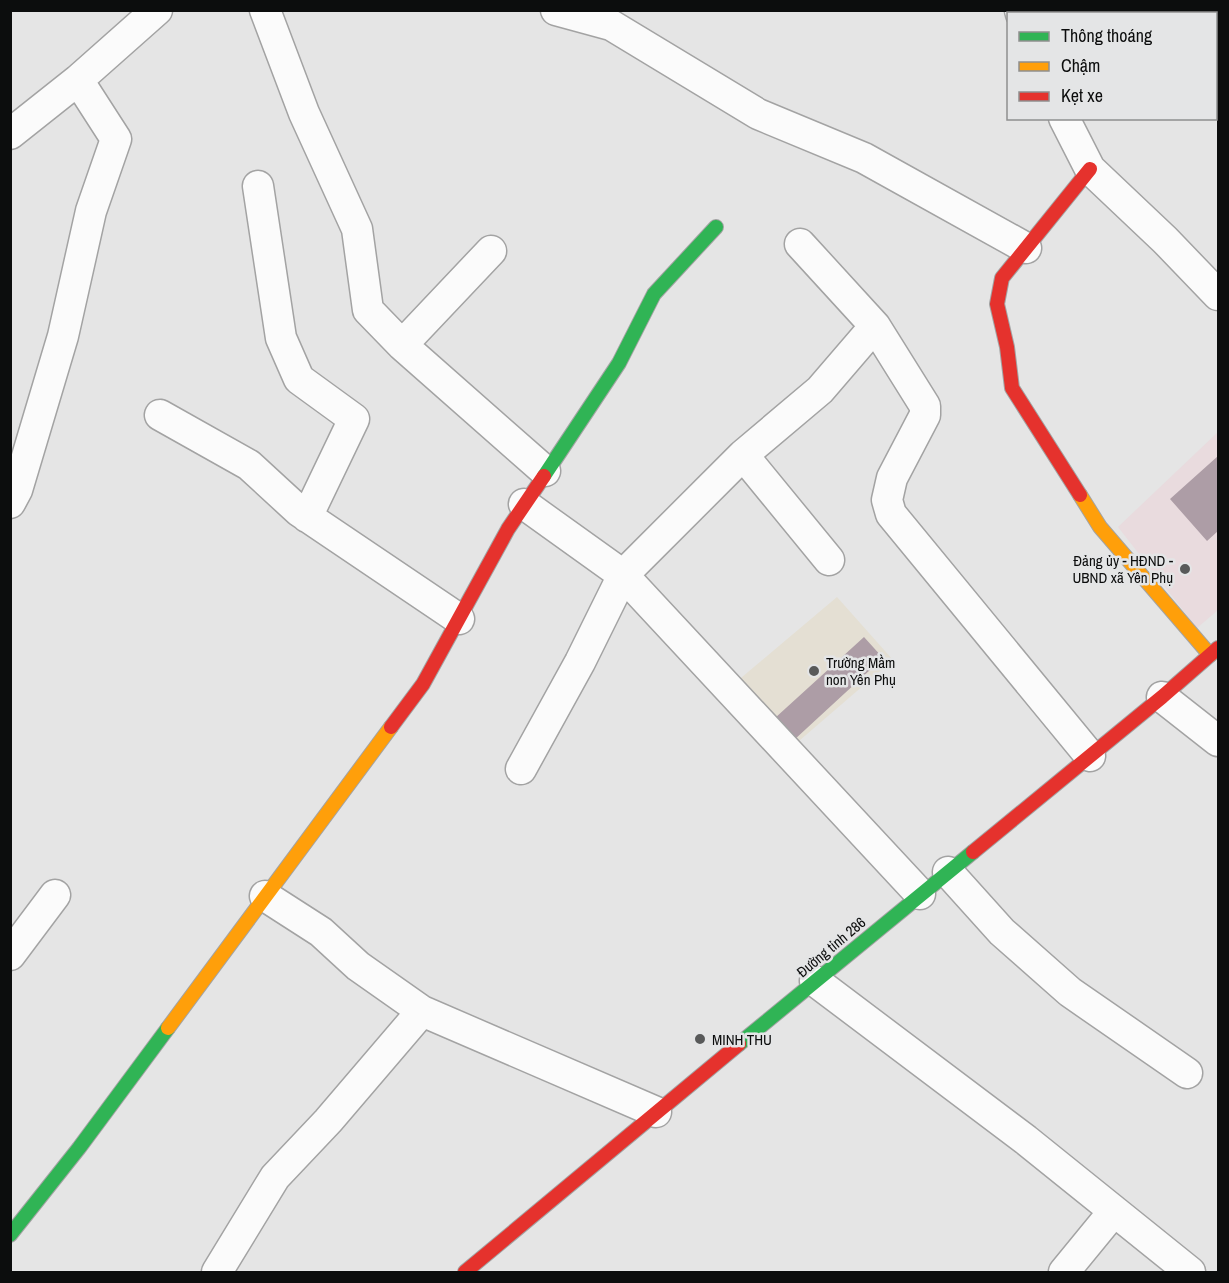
<svg xmlns="http://www.w3.org/2000/svg" width="1229" height="1283" font-family="'Archivo Narrow',sans-serif">
	<style>
		.commercial { fill: #e9dbde }
		.education { fill: #e4dfd3 }
		.building { fill: #ad9da6 }
		.lines { fill: none; stroke-linecap: round; stroke-linejoin: round }
		.street-casing { stroke: #a3a3a3; stroke-width: 33 }
		.fast-casing { stroke: #a3a3a3; stroke-width: 16 }
		.slow-casing { stroke: #a3a3a3; stroke-width: 16 }
		.jam-casing { stroke: #a3a3a3; stroke-width: 16 }
		.street { stroke: #fbfbfb; stroke-width: 30 }
		.fast { stroke: #30b455; stroke-width: 14 }
		.slow { stroke: #ff9f0a; stroke-width: 14 }
		.jam { stroke: #e5322d; stroke-width: 14 }
		.poi-dot { fill: #585959; stroke: #e4e5e6; stroke-width: 2 }
		.labels { text-anchor: middle; dominant-baseline: central; stroke-width: 5; stroke-linejoin: round; paint-order: stroke }
		.poi-label { font-size: 15px; fill: #0c0d0d; stroke: #e4e5e6; text-anchor: start }
		.street-label { font-size: 15px; fill: #0c0d0d; stroke: #e4e5e6 }
	</style>
	<rect width="100%" height="100%" fill="#e5e5e5"/>
	<path class="commercial" d="M 1218,432 L 1218,610 L 1197,628 L 1118,527 Z"/>
	<path class="education" d="M 837,597 L 893,660 L 792,747 L 735,683 Z"/>
	<path class="building" d="M 1218,456 L 1218,531 L 1207,541 L 1170,499 Z
		M 864,637 L 883,658 L 794,740 L 775,718 Z"/>
	<g class="lines">
		<g class="street-casing">
			<path id="street" d="M 265,10 L 304,113 L 357,229 L 368,310 L 402,345 L 545,471
				M 556,10 L 611,25 L 758,114 L 864,158 L 1026,248
				M 1020,10 L 1021,14
				M 1064,118 L 1090,169 L 1165,240 L 1218,295
				M 10,134 L 78,80 L 157,10
				M 258,186 L 281,338 L 299,379 L 354,419 L 307,517
				M 875,326 L 925,406 L 925,415 L 892,478 L 887,500 L 891,514 L 1090,756
				M 402,345 L 491,251
				M 160,415 L 249,465 L 299,511 L 459,619
				M 743,455 L 829,560
				M 10,503 L 17,490 L 63,336 L 91,211 L 116,139 L 78,80
				M 524,504 L 623,575 L 920,894
				M 1162,697 L 1218,741
				M 521,769 L 580,662 L 623,575 L 743,455 L 820,390 L 875,326 L 800,244
				M 948,872 L 1002,932 L 1070,992 L 1187,1073
				M 265,896 L 321,932 L 358,966 L 422,1011 L 656,1112
				M 10,955 L 55,895
				M 815,981 L 1026,1140 L 1190,1272
				M 217,1272 L 275,1177 L 328,1121 L 422,1011
				M 1064,1272 L 1114,1211"/>
		</g>
		<g class="fast-casing">
			<path id="fast" d="M 544,476 L 619,363 L 654,294 L 716,227
				M 739,1044 L 973,852
				M 10,1235 L 79,1148 L 168,1028"/>
		</g>
		<g class="slow-casing">
			<path id="slow" d="M 1080,495 L 1100,527 L 1210,655
				M 168,1028 L 391,727"/>
		</g>
		<g class="jam-casing">
			<path id="jam" d="M 1080,495 L 1012,388 L 1007,347 L 997,304 L 1002,278 L 1090,169
				M 391,727 L 423,684 L 508,529 L 544,476
				M 973,852 L 1162,697 L 1218,648
				M 465,1272 L 739,1044"/>
		</g>
		<use href="#street" class="street"/>
		<use href="#fast" class="fast"/>
		<use href="#slow" class="slow"/>
		<use href="#jam" class="jam"/>
	</g>
	<g class="poi-dot">
		<circle cx="1185" cy="569" r="6"/>
		<circle cx="814" cy="671" r="6"/>
		<circle cx="700" cy="1039" r="6"/>
	</g>
	<g class="labels">
		<g class="poi-label">
			<text x="1173" y="560" text-anchor="end">Đảng ủy - HĐND -<tspan x="1173" dy="17">UBND xã Yên Phụ</tspan></text>
			<text x="826" y="662">Trường Mầm<tspan x="826" dy="17">non Yên Phụ</tspan></text>
			<text x="712" y="1039">MINH THU</text>
		</g>
		<g class="street-label">
			<text transform="translate(831 947) rotate(-40)">Đường tỉnh 286</text>
		</g>
	</g>
	<rect width="1229" height="1283" fill="none" stroke="#0c0d0d" stroke-width="24"/>
	<rect x="1007" y="12" width="210" height="108" fill="#e4e5e6" stroke="#8e8f8f" stroke-width="1.5"/>
	<rect x="1019" y="32" width="30" height="9" fill="#30b455" stroke="#8e8f8f" stroke-width="1.5"/>
	<text x="1061" y="42" font-size="18" fill="#0c0d0d">Thông thoáng</text>
	<rect x="1019" y="62" width="30" height="9" fill="#ff9f0a" stroke="#8e8f8f" stroke-width="1.5"/>
	<text x="1061" y="72" font-size="18" fill="#0c0d0d">Chậm</text>
	<rect x="1019" y="92" width="30" height="9" fill="#e5322d" stroke="#8e8f8f" stroke-width="1.5"/>
	<text x="1061" y="102" font-size="18" fill="#0c0d0d">Kẹt xe</text>
</svg>
